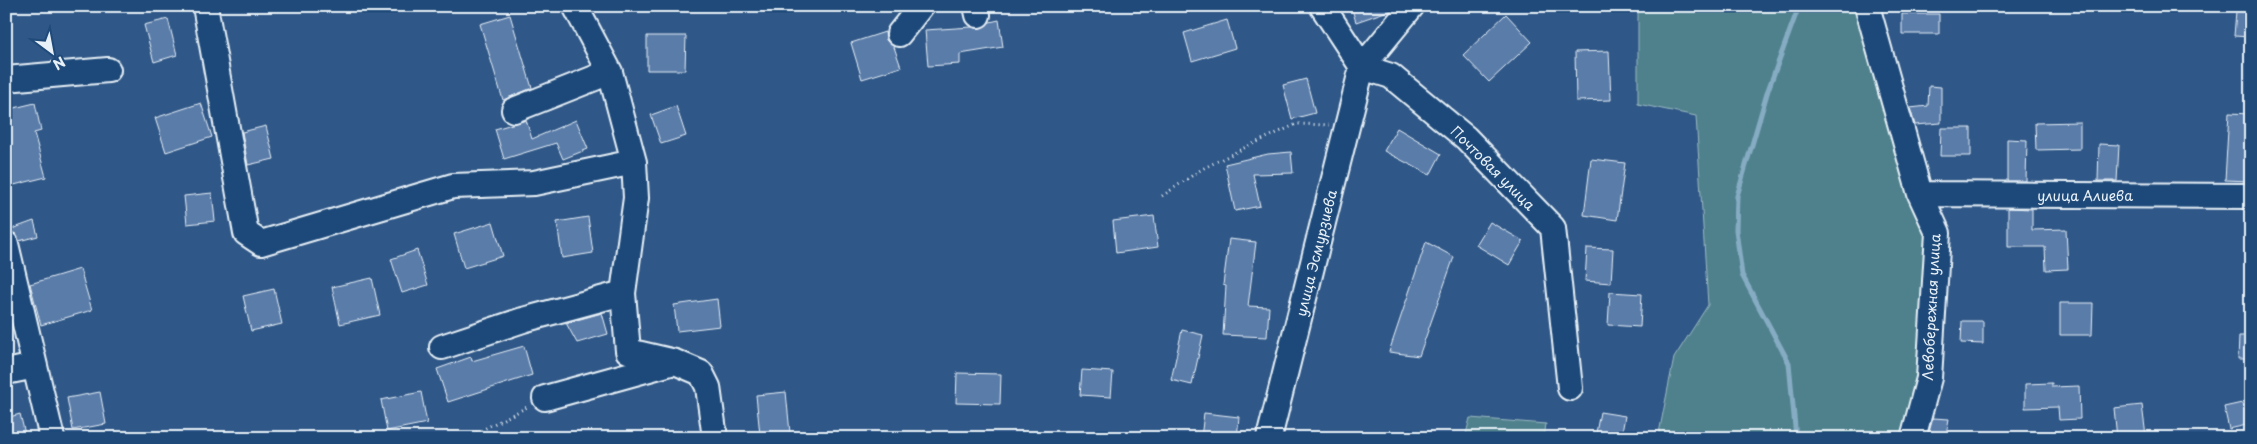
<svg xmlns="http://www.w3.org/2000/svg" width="2257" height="444" font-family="'Playpen Sans',sans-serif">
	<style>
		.green { fill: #4f818c; stroke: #9cb9c2 }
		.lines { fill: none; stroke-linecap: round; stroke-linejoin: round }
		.stream { stroke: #86acc3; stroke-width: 5 }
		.building { fill: #5a7ba9; stroke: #e8f1f8 }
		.minor-casing { stroke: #e8f1f8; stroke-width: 28 }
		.path { stroke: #e8f1f8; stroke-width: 3; stroke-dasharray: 1 4; stroke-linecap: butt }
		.minor { stroke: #1f4a7a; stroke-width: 24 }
		.labels { text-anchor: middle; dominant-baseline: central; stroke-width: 4; stroke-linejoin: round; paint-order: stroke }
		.street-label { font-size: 14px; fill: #e8f1f8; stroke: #1f4a7a }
	</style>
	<rect width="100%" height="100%" fill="#2f5787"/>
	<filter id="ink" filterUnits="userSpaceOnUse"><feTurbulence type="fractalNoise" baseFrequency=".02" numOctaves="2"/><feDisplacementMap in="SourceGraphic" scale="10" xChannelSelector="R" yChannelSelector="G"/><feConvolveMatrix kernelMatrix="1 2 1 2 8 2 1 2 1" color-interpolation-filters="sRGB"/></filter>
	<g filter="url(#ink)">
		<path class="green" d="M 1638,6 L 1867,6 L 1938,233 L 1913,438 L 1658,438 L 1674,358 L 1708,305 L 1696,116 L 1638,104 Z
			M 1470,418 L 1546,424 L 1544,438 L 1465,438 Z"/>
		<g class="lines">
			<path class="stream" d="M 1796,438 L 1789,363 L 1742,275 L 1736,230 L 1737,196 L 1768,90 L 1799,6"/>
		</g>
		<path class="building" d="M 1351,6 L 1394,6 L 1391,10 L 1356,22 Z
			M 2236,11 L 2251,13 L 2251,37 L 2234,36 Z
			M 1506,14 L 1532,42 L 1489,82 L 1463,55 Z
			M 1902,14 L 1939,14 L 1939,34 L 1902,34 Z
			M 510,15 L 532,88 L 503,100 L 480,24 Z
			M 168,19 L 177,55 L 154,62 L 144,25 Z
			M 999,20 L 1003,47 L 960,54 L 960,64 L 928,66 L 925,30 L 972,27 L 980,28 L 990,22 Z
			M 1227,20 L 1235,48 L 1192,61 L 1184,33 Z
			M 885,32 L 886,40 L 894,47 L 901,67 L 862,79 L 851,43 Z
			M 647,36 L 686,36 L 685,70 L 647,70 Z
			M 1609,51 L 1611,100 L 1576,101 L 1575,52 Z
			M 1306,79 L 1315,113 L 1292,119 L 1283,85 Z
			M 1929,86 L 1941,87 L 1941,123 L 1915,125 L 1910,108 L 1928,106 Z
			M 35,103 L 41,131 L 34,133 L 46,177 L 6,187 L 6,110 Z
			M 201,103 L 212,137 L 166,152 L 155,118 Z
			M 676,106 L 686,136 L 661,144 L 651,115 Z
			M 2229,113 L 2251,114 L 2251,181 L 2225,180 Z
			M 526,120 L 532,139 L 576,120 L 588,149 L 563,159 L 556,143 L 504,159 L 495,129 Z
			M 2080,122 L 2080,149 L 2036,150 L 2035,123 Z
			M 266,126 L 274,159 L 248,165 L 242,132 Z
			M 1397,128 L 1441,154 L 1430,175 L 1384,151 Z
			M 1941,128 L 1971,128 L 1971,156 L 1940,156 Z
			M 2007,139 L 2027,140 L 2026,181 L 2007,181 Z
			M 2099,144 L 2119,145 L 2117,181 L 2098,181 Z
			M 1291,152 L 1293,173 L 1253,174 L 1260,206 L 1235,211 L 1225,164 L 1268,154 Z
			M 1591,159 L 1625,163 L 1617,220 L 1584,215 Z
			M 212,193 L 215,221 L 187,224 L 184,196 Z
			M 2008,208 L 2032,209 L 2032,230 L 2066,229 L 2068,269 L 2046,270 L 2045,247 L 2008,247 Z
			M 1154,216 L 1158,247 L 1116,253 L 1113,221 Z
			M 588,217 L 593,253 L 562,258 L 557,222 Z
			M 34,221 L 38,236 L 19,241 L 16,234 L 6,231 Z
			M 493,222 L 503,256 L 464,268 L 454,234 Z
			M 1490,222 L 1523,241 L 1509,265 L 1476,245 Z
			M 1229,239 L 1256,242 L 1248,306 L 1269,307 L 1267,337 L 1223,335 L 1226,286 L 1223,285 Z
			M 1426,242 L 1454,257 L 1419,356 L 1389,352 Z
			M 1587,248 L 1613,249 L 1611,283 L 1585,281 Z
			M 417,250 L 428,285 L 402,293 L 391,259 Z
			M 80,269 L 92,310 L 41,325 L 30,284 Z
			M 372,278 L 380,315 L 340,324 L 332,287 Z
			M 274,289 L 282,324 L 251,331 L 243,296 Z
			M 1610,292 L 1642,294 L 1640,327 L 1608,325 Z
			M 717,299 L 720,326 L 677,331 L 674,305 Z
			M 2060,303 L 2093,303 L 2092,335 L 2060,335 Z
			M 602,313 L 608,334 L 577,343 L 566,323 Z
			M 1962,321 L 1983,321 L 1983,344 L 1961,343 Z
			M 1182,330 L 1203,335 L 1192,385 L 1171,380 Z
			M 2239,336 L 2251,336 L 2251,359 L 2238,359 Z
			M 524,346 L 532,375 L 448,402 L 437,369 L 471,357 L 472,361 Z
			M 1082,370 L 1113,372 L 1111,397 L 1080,395 Z
			M 957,373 L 1001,374 L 1000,404 L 956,403 Z
			M 2052,383 L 2052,387 L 2079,386 L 2080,419 L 2059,420 L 2058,407 L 2025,408 L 2025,384 Z
			M 100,392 L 106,424 L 73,430 L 67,398 Z
			M 421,392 L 427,423 L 387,431 L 381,400 Z
			M 786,392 L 790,433 L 760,435 L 756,395 Z
			M 2251,401 L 2251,424 L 2229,429 L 2224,407 Z
			M 2142,405 L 2146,436 L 2117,438 L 2114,408 Z
			M 1600,412 L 1625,416 L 1621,438 L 1595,438 Z
			M 1204,413 L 1239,417 L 1237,438 L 1201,438 Z
			M 20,414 L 26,438 L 6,438 L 6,418 Z
			M 1933,418 L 1949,419 L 1946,434 L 1929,432 Z"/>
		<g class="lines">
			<g class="minor-casing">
				<path id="minor" d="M 205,6 L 246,233 L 261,243 L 453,186 L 534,183 L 634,162
					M 575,6 L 610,72 L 634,162 L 636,198 L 623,293 L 628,351 L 675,362 L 701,373 L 708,387 L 715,438
					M 976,6 L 978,15
					M 1322,6 L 1362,67
					M 1867,6 L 1920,194 L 1938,233 L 1929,378 L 1913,438
					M 899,34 L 921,6
					M 1362,67 L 1391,76 L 1466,138 L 1553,228 L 1570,388
					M 6,79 L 108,70
					M 514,110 L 610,72
					M 1920,194 L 2251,196
					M 6,244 L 52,438
					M 442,347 L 523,320 L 623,293
					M 6,372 L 35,366
					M 545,398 L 671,363
					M 1269,438 L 1362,67 L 1412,6"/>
			</g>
			<path class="path" d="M 1162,196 L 1202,169 L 1246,147 L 1297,124 L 1329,125
				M 472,435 L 529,406"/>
			<use href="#minor" class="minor"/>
		</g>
	</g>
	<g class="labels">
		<g class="street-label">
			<text transform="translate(1493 168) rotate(45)">Почтовая улица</text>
			<text x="2085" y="195">улица Алиева</text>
			<text transform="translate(1316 253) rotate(-76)">улица Эсмурзиева</text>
			<text transform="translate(1931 307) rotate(-87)">Левобережная улица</text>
		</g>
	</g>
	<rect width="2257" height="444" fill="none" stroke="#1f4a7a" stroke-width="25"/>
	<rect x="12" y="12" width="2232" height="419" fill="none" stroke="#e8f1f8" stroke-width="2" filter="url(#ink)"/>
	<g transform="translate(52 52) rotate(148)" stroke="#1f4a7a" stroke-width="4" paint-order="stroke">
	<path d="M0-4L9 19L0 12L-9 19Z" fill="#e8f1f8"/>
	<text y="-8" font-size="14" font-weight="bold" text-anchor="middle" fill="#e8f1f8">N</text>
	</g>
</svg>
